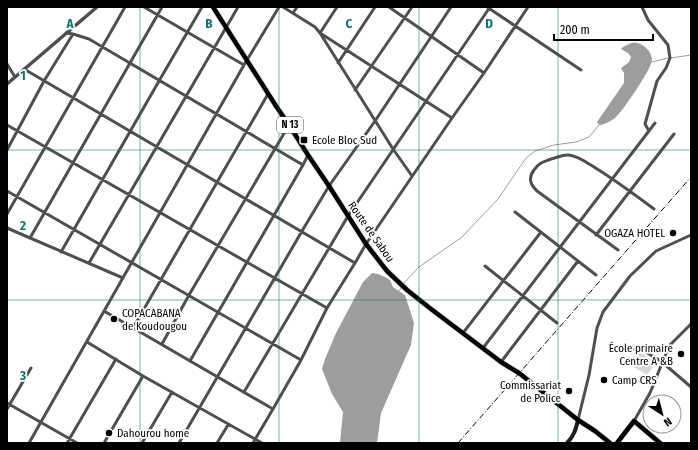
<svg xmlns="http://www.w3.org/2000/svg" width="698" height="450" font-family="'Fira Sans Condensed',sans-serif">
	<style>
		.green { fill: #d6d6d6 }
		.water { fill: #9d9d9d }
		.lines { fill: none; stroke-linecap: round; stroke-linejoin: round }
		.stream { stroke: #9d9d9d; stroke-width: 1 }
		.primary-casing { stroke: #dbdbdb; stroke-width: 6 }
		.minor { stroke: #4f4f4f; stroke-width: 3 }
		.tertiary { stroke: #4f4f4f; stroke-width: 3.5 }
		.secondary { stroke: #1c1c1c; stroke-width: 4 }
		.primary { stroke: #000; stroke-width: 4.5 }
		.rail { stroke: #000; stroke-width: 1; stroke-dasharray: 6 2 1 2; stroke-linecap: butt }
		.grid { fill: none; stroke: #0f766e; stroke-width: 1; stroke-opacity: 0.55 }
		.poi-dot { fill: #000; stroke: #fff; stroke-width: 1.5 }
		.labels { text-anchor: middle; dominant-baseline: central; stroke-width: 3.5; stroke-linejoin: round; paint-order: stroke }
		.shield { fill: #fff; stroke: #4c4c4c; stroke-width: 1 }
		.shield-label { font-size: 10px; font-weight: bold; fill: #000 }
		.poi-label { font-size: 11px; fill: #000; stroke: #fff; text-anchor: start }
		.street-label { font-size: 11px; fill: #000; stroke: #fff }
		.grid-label { font-size: 13px; text-anchor: middle; font-weight: bold; fill: #0f766e; stroke: #fff; stroke-width: 3.5; stroke-linejoin: round; paint-order: stroke }
	</style>
	<rect width="100%" height="100%" fill="#fff"/>
	<path class="green" d="M 638,351 L 656,363 L 647,375 L 629,364 Z"/>
	<path class="water" d="M 631,43 C 633,43 635,42 637,43 C 644,44 652,52 652,60 C 651,70 624,109 616,117 C 612,121 605,124 600,125 L 598,124 L 597,122 L 624,83 L 624,73 L 621,68 L 629,62 L 631,57 L 628,53 L 621,49 L 623,47 Z
		M 372,273 L 378,274 L 385,277 L 390,280 L 393,287 L 405,295 L 414,323 L 411,345 L 381,413 L 377,443 L 340,443 L 343,412 L 332,394 L 322,369 L 325,359 L 336,333 L 363,282 Z"/>
	<g class="lines">
		<path class="stream" d="M 671,58 L 691,55
			M 652,62 L 668,58
			M 403,284 L 419,267 L 462,237 L 498,199 L 526,158 L 535,151 L 554,145 L 576,142 L 589,137 L 599,125
			M 399,291 L 402,286"/>
		<g class="primary-casing">
			<path id="primary" d="M 213,7 L 276,106 L 289,125 L 308,155 L 329,186 L 366,244 L 387,271 L 407,290 L 431,309 L 501,362 L 519,373 L 578,420 L 595,431 L 610,443
				M 617,443 L 634,421 L 660,443"/>
		</g>
		<path class="minor" d="M 144,7 L 244,65
			M 283,7 L 315,27 L 320,33 L 452,118
			M 337,7 L 320,33 L 393,149 L 412,176
			M 389,7 L 484,73
			M 487,7 L 581,70
			M 642,7 L 648,20 L 668,45 L 670,58 L 666,68 L 657,81 L 645,124 L 649,131
			M 293,13 L 297,7
			M 66,33 L 73,34 L 89,39 L 303,165
			M 338,63 L 375,7
			M 7,64 L 15,77
			M 24,69 L 355,263
			M 355,90 L 412,7
			M 7,125 L 327,308
			M 7,150 L 44,81 L 73,34
			M 7,191 L 301,360
			M 515,212 L 596,275
			M 7,214 L 125,7
			M 7,228 L 123,278
			M 596,235 L 674,134
			M 30,238 L 162,7
			M 618,250 L 537,191 C 530,184 528,178 534,170 C 539,162 544,162 551,159 C 557,158 563,154 569,155 C 578,156 586,162 594,167 C 615,180 634,194 654,209
			M 61,252 L 159,81 L 202,7
			M 89,263 L 238,7
			M 485,266 L 557,323
			M 104,311 L 273,409
			M 133,328 L 268,94
			M 463,333 L 541,232
			M 87,342 L 143,376 L 262,443
			M 162,344 L 189,295 L 289,125
			M 483,348 L 655,123
			M 611,350 L 641,349 L 662,362 L 691,387
			M 190,361 L 303,165 L 308,155
			M 501,362 L 578,261
			M 244,392 L 348,216 L 490,7
			M 7,403 L 77,443
			M 7,409 L 31,368
			M 578,420 L 589,375 L 597,328 L 603,312 L 630,276 L 656,251 L 691,235
			M 634,421 L 650,393 L 669,346 L 691,324
			M 29,443 L 244,65 L 279,7
			M 67,443 L 116,359
			M 104,443 L 143,376
			M 142,443 L 172,392
			M 179,443 L 302,231 L 329,186 L 375,121 L 451,7
			M 217,443 L 228,425
			M 253,443 L 273,409 L 301,360 L 327,308 L 355,263 L 366,244 L 452,118 L 484,73 L 528,7"/>
		<path class="tertiary" d="M 7,84 L 97,7"/>
		<path class="secondary" d="M 567,443 C 574,436 576,429 578,420"/>
		<use href="#primary" class="primary"/>
		<path class="rail" d="M 458,443 L 691,177"/>
	</g>
	<path class="grid" d="M 140,7 L 140,443M 279,7 L 279,443M 419,7 L 419,443M 558,7 L 558,443M 7,150 L 691,150M 7,300 L 691,300"/>
	<g class="poi-dot">
		<rect x="300" y="136" width="8" height="8" rx="2"/>
		<circle cx="673" cy="233" r="4"/>
		<circle cx="114" cy="319" r="4"/>
		<circle cx="681" cy="354" r="4"/>
		<circle cx="604" cy="380" r="4"/>
		<circle cx="569" cy="391" r="4"/>
		<circle cx="109" cy="433" r="4"/>
	</g>
	<g class="labels">
		<rect class="shield" x="277" y="117" width="26" height="16" rx="3"/>
		<g class="shield-label">
			<text x="290" y="125">N 13</text>
		</g>
		<g class="poi-label">
			<text x="312" y="140">Ecole Bloc Sud</text>
			<text x="665" y="233" text-anchor="end">OGAZA HOTEL</text>
			<text x="122" y="313">COPACABANA<tspan x="122" dy="13">de Koudougou</tspan></text>
			<text x="673" y="348" text-anchor="end">École primaire<tspan x="673" dy="13">Centre A &amp;B</tspan></text>
			<text x="612" y="380">Camp CRS</text>
			<text x="561" y="385" text-anchor="end">Commissariat<tspan x="561" dy="13">de Police</tspan></text>
			<text x="117" y="433">Dahourou home</text>
		</g>
		<g class="street-label">
			<text transform="translate(371 232) rotate(55)">Route de Sabou</text>
		</g>
	</g>
	<g class="grid-label">
		<text x="70" y="28">A</text>
		<text x="209" y="28">B</text>
		<text x="349" y="28">C</text>
		<text x="489" y="28">D</text>
		<text x="23" y="80">1</text>
		<text x="23" y="230">2</text>
		<text x="23" y="380">3</text>
	</g>
	<rect width="698" height="450" fill="none" stroke="#000000" stroke-width="16"/>
	<g transform="translate(662 414) rotate(144)"><circle r="19" fill="#ffffff" stroke="#999999"/>
	<path d="M0-3L7 15L0 10L-7 15Z" fill="#000000"/>
	<text y="-6" font-size="11" font-weight="bold" text-anchor="middle" fill="#000000">N</text>
	</g>
	<path d="M554 34v6h99v-6" fill="none" stroke="#000000" stroke-width="2"/>
	<text x="560" y="34" font-size="12" fill="#000000" stroke="#ffffff" stroke-width="3" paint-order="stroke">200 m</text>
</svg>
